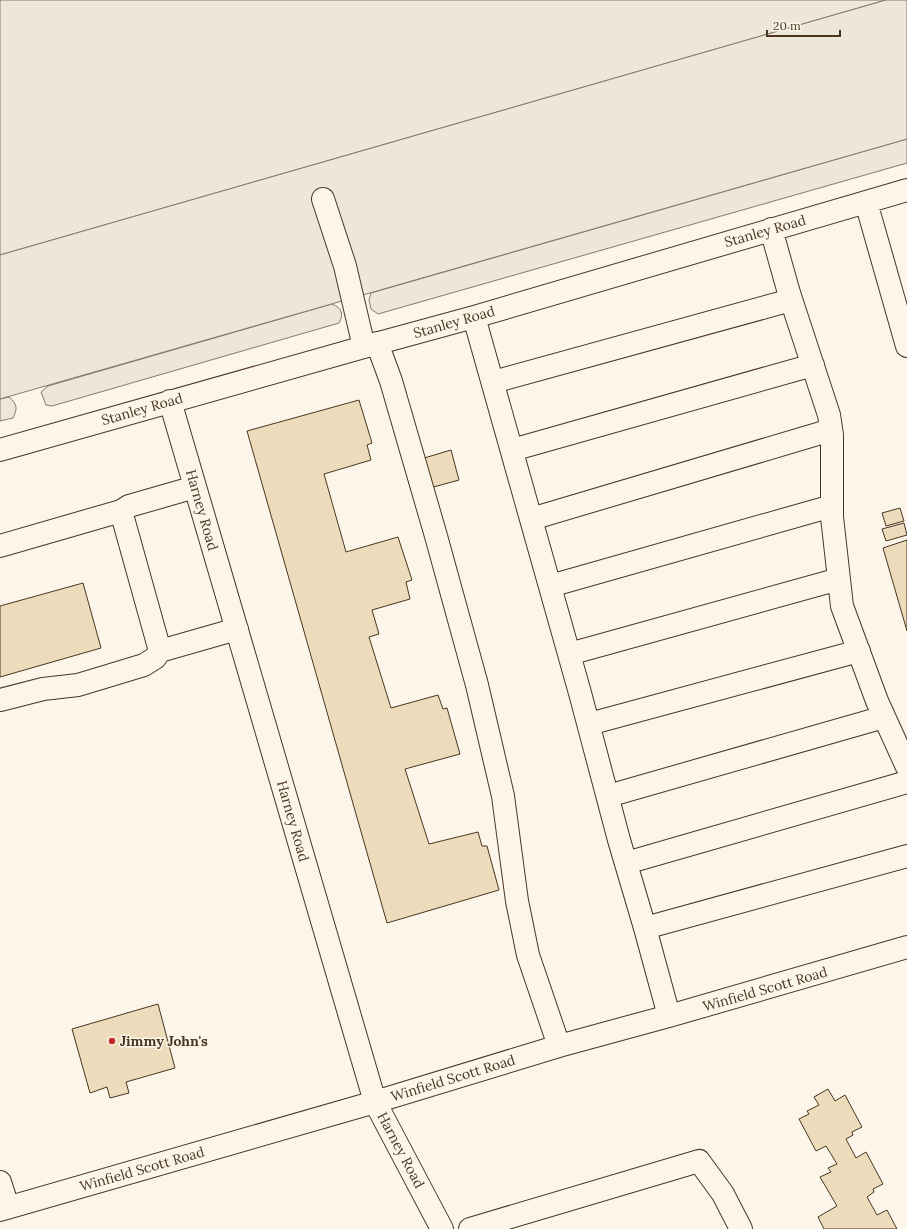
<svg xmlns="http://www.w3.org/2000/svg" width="907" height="1229" font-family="Lora,serif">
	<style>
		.green { fill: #ede6d9; stroke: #887966 }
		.parking { fill: #ede7d9; stroke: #887966 }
		.building { fill: #ecdcbc; stroke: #4a3520 }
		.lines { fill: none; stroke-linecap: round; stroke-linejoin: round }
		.minor-casing { stroke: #4a3520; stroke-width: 24 }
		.minor { stroke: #fbf6e9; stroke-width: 22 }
		.poi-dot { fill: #c62828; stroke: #fbf6e9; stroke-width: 1.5 }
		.labels { text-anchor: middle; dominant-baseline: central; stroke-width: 3; stroke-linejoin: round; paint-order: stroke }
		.street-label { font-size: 14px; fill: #4a3520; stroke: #fbf6e9 }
		.poi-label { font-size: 14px; font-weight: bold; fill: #4a3520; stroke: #fbf6e9; text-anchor: start }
	</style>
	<rect width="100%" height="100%" fill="#fbf6e9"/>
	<path class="green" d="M 0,0 L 886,0 L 0,255 Z
		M 907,139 L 907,163 L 378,314 L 371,309 L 369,300 L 371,293 Z
		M 332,304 C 342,308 344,314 339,323 L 52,406 L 46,405 L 41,392 L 48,386 Z
		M 9,397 C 17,404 18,408 13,418 L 0,421 L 0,399 Z"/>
	<path class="parking" d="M 886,0 L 907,0 L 907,139 L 0,399 L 0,255 Z"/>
	<path class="building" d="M 359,400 L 372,443 L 367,445 L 371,460 L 324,474 L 346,552 L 398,537 L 412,580 L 406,582 L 410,599 L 372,610 L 379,634 L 369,637 L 391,708 L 438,695 L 443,709 L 447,708 L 460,754 L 405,769 L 429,844 L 478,832 L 482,846 L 487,846 L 499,890 L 387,923 L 247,431 Z
		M 451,450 L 459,480 L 430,488 L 421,459 Z
		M 900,508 L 904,521 L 886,526 L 882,513 Z
		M 904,523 L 907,535 L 886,541 L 882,529 Z
		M 907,540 L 907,631 L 883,548 Z
		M 83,583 L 101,648 L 0,677 L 0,606 Z
		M 158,1004 L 175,1068 L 126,1082 L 129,1093 L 110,1098 L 107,1087 L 90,1093 L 72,1029 Z
		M 828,1089 L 835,1101 L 845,1095 L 862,1127 L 852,1132 L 853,1135 L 846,1139 L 856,1158 L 866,1152 L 883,1184 L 873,1189 L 874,1192 L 867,1197 L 877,1215 L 887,1210 L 897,1229 L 824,1229 L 818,1217 L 837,1206 L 820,1177 L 831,1172 L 828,1168 L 837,1164 L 826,1146 L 816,1151 L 799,1119 L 809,1114 L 807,1111 L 819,1105 L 814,1097 Z"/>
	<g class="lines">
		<g class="minor-casing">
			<path id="minor" d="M 323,199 L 345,266 L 364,347
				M 866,202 L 907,346
				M 771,229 L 789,293 L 829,415 L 832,435 L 832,517 L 842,606 L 877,701 L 907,767
				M 474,317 L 580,693 L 619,840 L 645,928 L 669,1016
				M 377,343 L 391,381 L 436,536 L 477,685 L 503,796 L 517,901 L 528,955 L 559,1046
				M 493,382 L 791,300
				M 170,401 L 375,1102 L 442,1229
				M 0,450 L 364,347 L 474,317 L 907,190
				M 512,450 L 813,365
				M 195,487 L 129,506 L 121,511 L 160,651 L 237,629
				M 531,519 L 831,430
				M 0,546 L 121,511
				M 550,586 L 832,506
				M 569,654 L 839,579
				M 0,700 L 43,689 L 78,685 L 144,665 L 155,658 L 160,651
				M 589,724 L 859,651
				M 608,796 L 884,717
				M 626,863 L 907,782
				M 645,928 L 907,856
				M 0,1182 L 8,1207
				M 0,1210 L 375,1102 L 559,1046 L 669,1016 L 907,947
				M 470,1229 L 699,1161 L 723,1194 L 741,1229"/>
		</g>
		<use href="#minor" class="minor"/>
	</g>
	<circle class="poi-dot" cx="112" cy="1041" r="4"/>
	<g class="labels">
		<g class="street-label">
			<text transform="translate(765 231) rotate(-16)">Stanley Road</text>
			<text transform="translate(454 322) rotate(-16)">Stanley Road</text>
			<text transform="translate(142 409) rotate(-16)">Stanley Road</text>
			<text transform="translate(202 510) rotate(74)">Harney Road</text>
			<text transform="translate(293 821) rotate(74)">Harney Road</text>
			<text transform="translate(765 989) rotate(-16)">Winfield Scott Road</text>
			<text transform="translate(453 1078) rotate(-17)">Winfield Scott Road</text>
			<text transform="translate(401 1150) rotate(62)">Harney Road</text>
			<text transform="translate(142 1169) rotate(-16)">Winfield Scott Road</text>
		</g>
		<g class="poi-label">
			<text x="120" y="1041">Jimmy John's</text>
		</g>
	</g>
	<path d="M767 30v6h73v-6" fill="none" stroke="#4a3520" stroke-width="2"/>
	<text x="773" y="30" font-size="12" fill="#4a3520" stroke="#fbf6e9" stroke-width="3" paint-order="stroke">20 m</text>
</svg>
